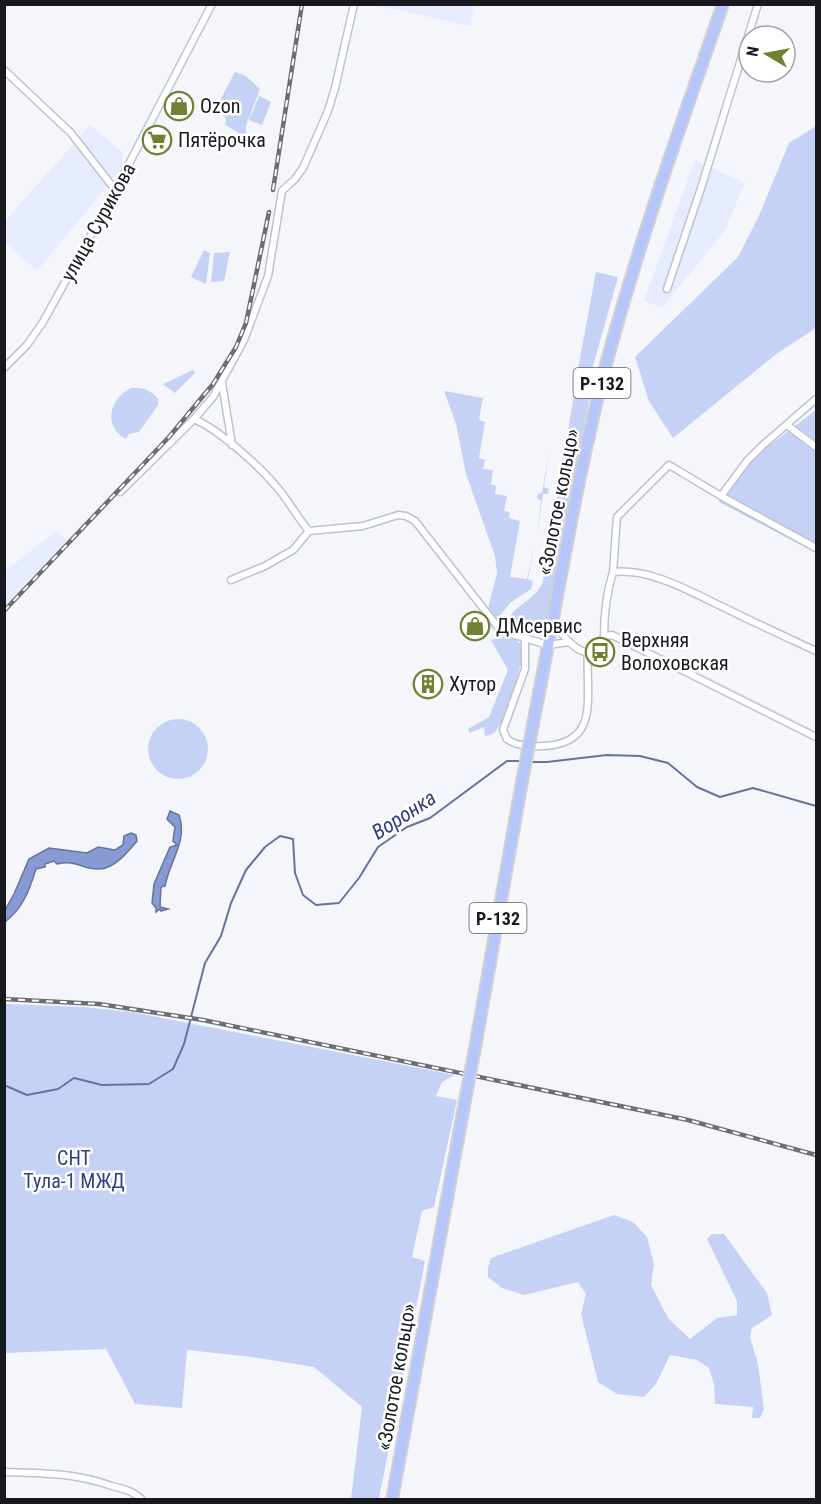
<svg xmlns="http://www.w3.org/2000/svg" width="821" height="1504" font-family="'Roboto Condensed',sans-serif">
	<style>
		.built { fill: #e6ecfe }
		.green { fill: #c6d2f5 }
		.water { fill: #889ad4; stroke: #66739d; stroke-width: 1.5 }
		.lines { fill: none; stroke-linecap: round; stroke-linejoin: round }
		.stream { stroke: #66739d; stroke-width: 2 }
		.street-casing { stroke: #bdc2d1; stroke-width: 9 }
		.primary-casing { stroke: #d1d1d2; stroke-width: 14 }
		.street { stroke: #fff; stroke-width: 6 }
		.primary { stroke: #b7c6fa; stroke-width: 10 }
		.rail-casing { stroke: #6c6e73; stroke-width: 4.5 }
		.rail { stroke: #fff; stroke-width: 2; stroke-dasharray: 7; stroke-linecap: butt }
		.primary-bridge-casing { stroke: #d1d1d2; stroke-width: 14; stroke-linecap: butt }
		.primary-bridge { stroke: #b7c6fa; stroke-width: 10 }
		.labels { text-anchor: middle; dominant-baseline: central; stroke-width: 5; stroke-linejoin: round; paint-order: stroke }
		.shield { fill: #fff; stroke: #5d5e62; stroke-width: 1.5 }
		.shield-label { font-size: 18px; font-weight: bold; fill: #17191e }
		.poi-label { font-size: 20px; fill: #17191e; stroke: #fff; text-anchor: start }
		.street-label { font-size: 20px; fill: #17191e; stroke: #fff }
		.park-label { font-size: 20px; fill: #2f3f85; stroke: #fff }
		.water-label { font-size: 21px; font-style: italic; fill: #2d3c82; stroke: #fff }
	</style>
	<rect width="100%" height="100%" fill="#f4f6fc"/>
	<path class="built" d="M 376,5 L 474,5 L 470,26 Z
		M 90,125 L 123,153 L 122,168 L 37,271 L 5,242 L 5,221 Z
		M 695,160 L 745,183 L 724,232 L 662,308 L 644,301 Z
		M 56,531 L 67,540 L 5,606 L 5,571 Z"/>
	<path class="green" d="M 235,72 L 246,76 L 260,89 L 246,126 L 246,137 L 225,125 L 226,120 C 224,114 218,114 216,108 Z
		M 259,96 L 271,102 L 262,125 L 249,120 Z
		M 816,126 L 816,328 L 775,355 L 673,438 L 649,401 L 635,357 L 738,257 L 758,218 L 789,143 Z
		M 204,250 L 210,253 L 206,284 L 191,277 Z
		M 230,252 L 224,281 L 211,282 L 214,253 Z
		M 596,272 L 618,277 L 593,366 L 590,371 L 578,369 Z
		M 193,370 L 195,373 L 175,393 L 163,384 Z
		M 578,371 L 594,374 L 549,612 L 544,628 C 533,638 511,640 507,622 C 515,603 536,601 543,581 Z
		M 131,388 C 142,387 151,390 158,399 L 158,405 L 139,432 L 129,434 L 126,439 C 102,426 110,398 131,388 Z
		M 444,391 L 483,398 L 479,420 L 485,422 L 479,458 L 485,460 L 483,469 L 493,470 L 491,484 L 496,486 L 495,494 L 507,496 L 504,511 L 510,512 L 509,518 L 520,521 L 510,577 L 527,579 L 535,542 L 528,579 L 533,581 L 531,589 L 510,603 L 499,617 L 493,616 L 488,608 L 497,573 L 495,556 L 466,474 L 456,424 Z
		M 816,410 L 816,553 L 719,502 L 754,457 Z
		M 549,452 L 544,487 L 549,489 L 548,494 L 543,494 L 537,536 L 541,501 L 537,498 L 538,494 L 542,493 Z
		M 503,637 L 516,639 L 522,646 C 523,665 509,714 497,729 C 494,734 490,735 485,736 L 484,727 L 470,733 L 468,729 L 489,717 L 508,670 L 491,640 Z
		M148 749a30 30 0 1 1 60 0a30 30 0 1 1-60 0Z
		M 5,1004 L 83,1007 L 132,1012 L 455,1075 L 442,1082 L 436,1096 L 457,1100 L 434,1207 L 422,1211 L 412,1257 L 425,1261 L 379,1499 L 351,1499 L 362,1407 L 314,1367 L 252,1357 L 187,1350 L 182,1408 L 135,1404 L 106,1349 L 5,1353 Z
		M 614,1215 L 633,1222 L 647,1237 L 654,1265 L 651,1285 L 668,1318 L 690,1339 L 717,1318 L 737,1315 L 737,1301 L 707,1239 L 712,1234 L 724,1234 L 767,1293 L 772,1315 L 752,1328 L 750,1337 L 758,1364 L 764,1409 L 760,1418 L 752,1418 L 753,1407 L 715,1404 L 714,1385 L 709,1368 L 697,1360 L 670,1355 L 656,1384 L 644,1397 L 617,1394 L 598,1382 L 581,1314 L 586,1294 L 578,1282 L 524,1295 L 502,1288 L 488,1277 L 488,1268 L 491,1258 Z"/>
	<path class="water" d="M 170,811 L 179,815 C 188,841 170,860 165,886 L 161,887 L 160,907 L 168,909 L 161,911 L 160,909 L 156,912 L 156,908 L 152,903 L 154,884 L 170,847 L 177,845 L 173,841 L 175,827 L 167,819 Z
		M 131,833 L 136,835 L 137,841 C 128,852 114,869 99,869 C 82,870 77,859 57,864 L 54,861 L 45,864 L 45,867 L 36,869 C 29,891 23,908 5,922 L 5,910 L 14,894 L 29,859 L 49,848 L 87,853 L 98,847 L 115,850 L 123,845 L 124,836 Z"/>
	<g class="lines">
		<path class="stream" d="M 529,762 L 547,762 L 607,755 L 640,756 L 668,763 L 697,787 L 720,797 L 753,788 L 816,806
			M 4,1085 L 27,1095 L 58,1089 L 74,1078 L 102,1085 L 149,1084 L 173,1069 L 184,1044 L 205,963 L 221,936 L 231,903 L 246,870 L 265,847 L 280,836 L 293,839 L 295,873 L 303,895 L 316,905 L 339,903 L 359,878 L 378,847 L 407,827 L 430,818 L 507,761 L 524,761"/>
		<g class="street-casing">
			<path id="street" d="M 4,70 L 71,133 L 116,191
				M 667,289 L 702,185 L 758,4
				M 4,368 L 27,345 L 43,322 L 107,206 L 212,4
				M 222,383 L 232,445
				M 194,419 C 218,429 258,465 275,485 C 288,499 296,516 309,531
				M 787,425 L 816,447
				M 120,492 L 194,419 L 213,397 L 244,340 L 268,276 L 282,191 L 295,179 L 303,168 L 328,111 L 335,88 L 354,4
				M 721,496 L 747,461 L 763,445 L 816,399
				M 309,531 L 363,526 L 398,515 L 406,516 L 415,521 L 501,631 L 548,645 L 569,642
				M 613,572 L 617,517 L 669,465 L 721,496 L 816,548
				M 231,580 L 265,566 L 293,550 L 309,531
				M 554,621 C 559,632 579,658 593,651 C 599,648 602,641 605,636 L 612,635 L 816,737
				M 604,637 C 604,615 606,594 613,572 C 651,568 691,592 725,608 C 755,623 786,637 816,651
				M 525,639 L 525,669 L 503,730 L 507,739 C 516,746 532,747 543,746 C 602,744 585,695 588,652
				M 4,1472 C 44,1473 74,1473 112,1486 C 123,1489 134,1491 142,1500"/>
		</g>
		<g class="primary-casing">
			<path id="primary" d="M 533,724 C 556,608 574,491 603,376 C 636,250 680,127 723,4
				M 475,1048 L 521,787
				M 392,1500 L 466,1095"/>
		</g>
		<use href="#street" class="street"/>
		<use href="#primary" class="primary"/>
		<g class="rail-casing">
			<path id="rail" d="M 273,190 L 302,4
				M 4,611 L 169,437 L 213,384 L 236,347 L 246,323 L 269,212
				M 4,999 L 99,1004 L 203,1020 L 688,1120 L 816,1155"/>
		</g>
		<use href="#rail" class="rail"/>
		<g class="primary-bridge-casing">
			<path id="primary-bridge" d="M 521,787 L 533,724
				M 466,1095 L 475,1048"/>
		</g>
		<use href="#primary-bridge" class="primary-bridge"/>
	</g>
	<defs>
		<g id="shop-ring" transform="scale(1.5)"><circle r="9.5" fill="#fff" stroke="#708232" stroke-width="1.5"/><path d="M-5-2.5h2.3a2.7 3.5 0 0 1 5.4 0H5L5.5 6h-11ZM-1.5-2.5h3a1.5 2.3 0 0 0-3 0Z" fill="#708232"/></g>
		<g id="supermarket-ring" transform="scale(1.5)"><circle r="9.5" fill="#fff" stroke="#708232" stroke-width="1.5"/><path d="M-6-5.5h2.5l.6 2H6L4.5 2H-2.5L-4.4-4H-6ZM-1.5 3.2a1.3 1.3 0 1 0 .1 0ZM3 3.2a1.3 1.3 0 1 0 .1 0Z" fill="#708232"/></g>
		<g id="bus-ring" transform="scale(1.5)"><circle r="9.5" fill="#fff" stroke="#708232" stroke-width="1.5"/><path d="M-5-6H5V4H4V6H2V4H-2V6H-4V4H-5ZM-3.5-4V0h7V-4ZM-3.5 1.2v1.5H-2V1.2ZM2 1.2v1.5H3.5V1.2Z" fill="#708232"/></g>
		<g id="building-ring" transform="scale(1.5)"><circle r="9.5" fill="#fff" stroke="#708232" stroke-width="1.5"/><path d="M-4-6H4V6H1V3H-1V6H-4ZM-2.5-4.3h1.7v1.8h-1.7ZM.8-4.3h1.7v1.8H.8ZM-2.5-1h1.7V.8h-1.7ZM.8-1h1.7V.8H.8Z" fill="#708232"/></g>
	</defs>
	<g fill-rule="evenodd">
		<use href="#shop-ring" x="179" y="106"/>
		<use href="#supermarket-ring" x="157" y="140"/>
		<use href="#shop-ring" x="475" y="626"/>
		<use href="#bus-ring" x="600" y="652"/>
		<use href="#building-ring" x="428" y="684"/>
	</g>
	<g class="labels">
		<g class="shield">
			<rect x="573.5" y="368" width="57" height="30" rx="4.5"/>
			<rect x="469.5" y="903" width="57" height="30" rx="4.5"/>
		</g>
		<g class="shield-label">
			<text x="602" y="383">Р-132</text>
			<text x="498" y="918">Р-132</text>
		</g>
		<g class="poi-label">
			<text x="200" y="106">Ozon</text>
			<text x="178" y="140">Пятёрочка</text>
			<text x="496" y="626">ДМсервис</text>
			<text x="621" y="640">Верхняя<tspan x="621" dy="23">Волоховская</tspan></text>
			<text x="449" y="684">Хутор</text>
		</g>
		<g class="street-label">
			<text transform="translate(98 222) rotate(-61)">улица Сурикова</text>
			<text transform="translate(558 502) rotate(-79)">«Золотое кольцо»</text>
			<text transform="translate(396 1377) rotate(-80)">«Золотое кольцо»</text>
		</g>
		<g class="park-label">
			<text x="74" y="1158">СНТ<tspan x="74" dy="23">Тула-1 МЖД</tspan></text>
		</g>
		<g class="water-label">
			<text transform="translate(404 815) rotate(-33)">Воронка</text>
		</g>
	</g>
	<rect width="821" height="1504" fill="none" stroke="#17191e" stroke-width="12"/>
	<g transform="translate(767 54) rotate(280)"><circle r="28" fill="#ffffff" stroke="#a2a3a5" stroke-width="1.5"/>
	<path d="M0-4.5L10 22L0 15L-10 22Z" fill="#708232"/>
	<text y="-9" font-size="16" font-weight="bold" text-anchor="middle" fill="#17191e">N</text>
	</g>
</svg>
